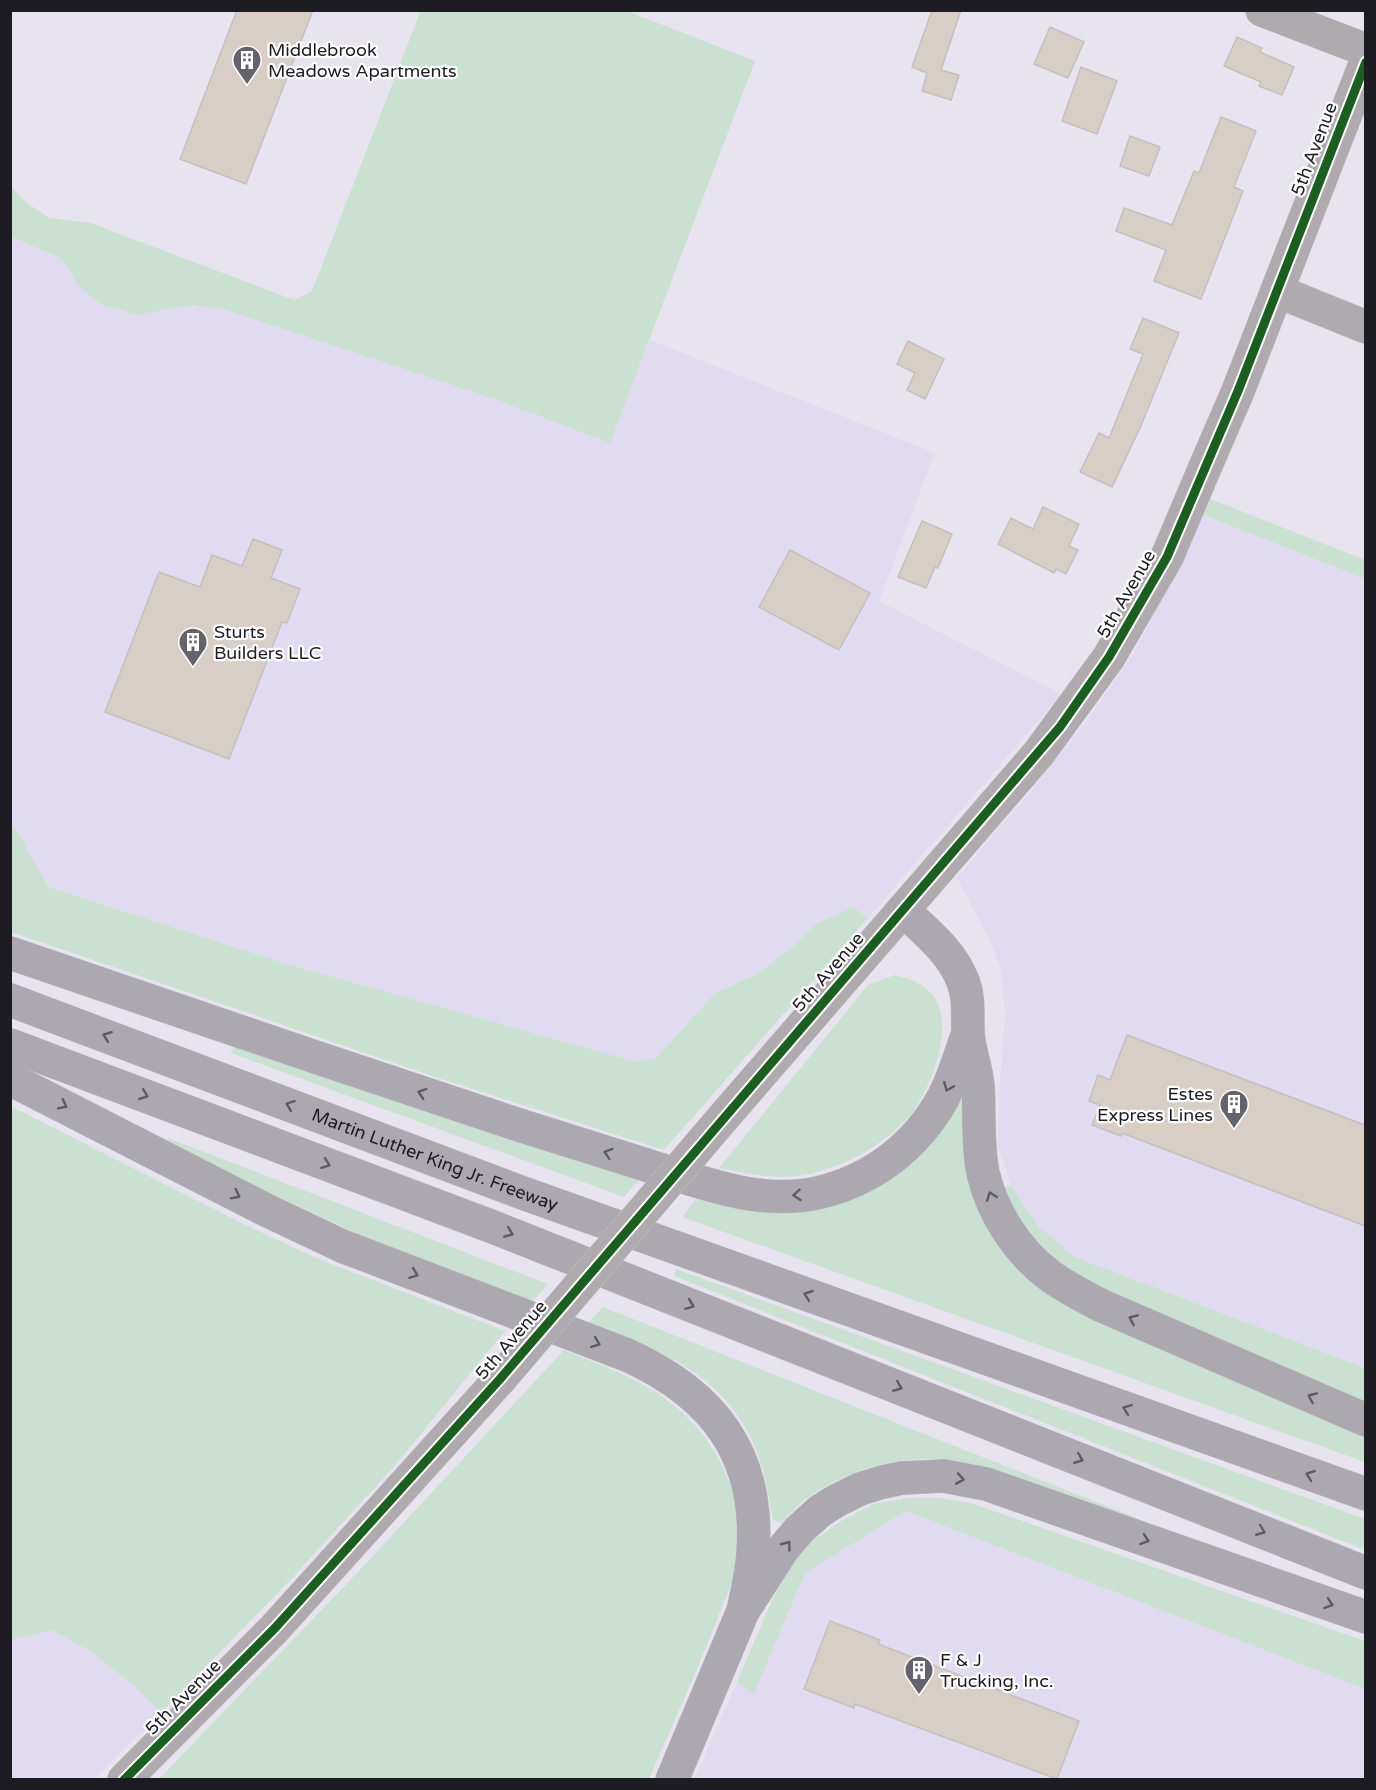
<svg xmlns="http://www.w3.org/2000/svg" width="1376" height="1790" font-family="'Varela Round',sans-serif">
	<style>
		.built { fill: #e0dbf0 }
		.green { fill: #cae1d1 }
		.building { fill: #d8cec6; stroke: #c4c0c2; stroke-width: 1.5 }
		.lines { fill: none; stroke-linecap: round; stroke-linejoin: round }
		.minor-casing { stroke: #c4c1ca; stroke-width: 34 }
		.highway-casing { stroke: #c4c1ca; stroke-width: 34 }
		.minor { stroke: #aeaaae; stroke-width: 33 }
		.highway { stroke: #aca8af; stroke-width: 33 }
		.minor-bridge-casing { stroke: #c4c1ca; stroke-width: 34; stroke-linecap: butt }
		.minor-bridge { stroke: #aeaaae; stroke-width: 33 }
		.cycleway-casing { stroke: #fff; stroke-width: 13 }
		.cycleway { stroke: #1b5e20; stroke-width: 9 }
		.oneway { stroke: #5e5b62 }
		.labels { text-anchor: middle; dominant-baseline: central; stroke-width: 4.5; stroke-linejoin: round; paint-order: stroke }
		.poi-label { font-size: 18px; fill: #1e1c23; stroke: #fff; text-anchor: start }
		.street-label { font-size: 18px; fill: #1e1c23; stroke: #fff }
	</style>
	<rect width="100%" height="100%" fill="#e7e4f0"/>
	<path class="built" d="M 10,237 L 61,258 L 77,284 L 100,304 L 137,315 L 192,305 L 223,309 L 494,399 L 609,442 L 650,340 L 935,453 L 879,601 L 1061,694 L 868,918 L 852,907 L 815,924 L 791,948 L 757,974 L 714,994 L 657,1057 L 637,1062 L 287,964 L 48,887 L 18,832 L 11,825 Z
		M 1201,514 L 1365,579 L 1365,1368 L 1075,1257 L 1039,1227 L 1011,1186 L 998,1146 L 999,1094 L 1005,1015 L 1001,971 L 992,945 L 957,878 L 1040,780 L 1090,716 L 1133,654 L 1166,591 Z
		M 906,1511 L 1365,1689 L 1365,1779 L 694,1780 L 737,1682 L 754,1693 L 805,1573 Z
		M 50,1630 L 90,1651 L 139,1690 L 161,1713 L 94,1779 L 11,1780 L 11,1640 Z"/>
	<path class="green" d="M 421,10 L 627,11 L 755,61 L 610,443 L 494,399 L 223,309 L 192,305 L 137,315 L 100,304 L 77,284 L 61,258 L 11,237 L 11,186 L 23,200 L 49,218 L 91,223 L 294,300 L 312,291 Z
		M 1208,498 L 1365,560 L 1365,579 L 1201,514 Z
		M 11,825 L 18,832 L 48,887 L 287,964 L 637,1062 L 657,1057 L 714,994 L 757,974 L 791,948 L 815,924 L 853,907 L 868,918 L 664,1150 L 438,1078 L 11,932 Z
		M 895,975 C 909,979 920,982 931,993 C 958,1022 930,1094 907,1119 C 881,1146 846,1166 809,1174 C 779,1181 749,1174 719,1168 L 868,985 Z
		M 234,1046 L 640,1179 L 624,1197 L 231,1053 Z
		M 957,1100 L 964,1103 L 962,1130 L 965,1163 L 987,1227 L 1365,1436 L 1365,1462 L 682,1217 L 696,1199 L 752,1210 L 826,1207 L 861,1196 L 896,1175 Z
		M 10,1106 L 248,1226 L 316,1258 L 505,1331 L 392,1469 L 293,1577 L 161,1713 L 139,1690 L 90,1651 L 51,1630 L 11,1640 Z
		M 168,1138 L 548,1284 L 532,1302 C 472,1279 411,1257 352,1231 C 289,1203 227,1173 166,1142 Z
		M 1011,1186 L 1039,1227 L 1075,1257 L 1365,1368 L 1365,1406 L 1092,1286 L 1036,1245 L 1001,1187 Z
		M 676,1269 L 1365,1519 L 1365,1550 L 674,1276 Z
		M 603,1307 L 1147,1522 L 1146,1524 C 1109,1511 1071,1498 1034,1485 C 1004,1474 974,1462 942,1459 C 894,1456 838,1472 801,1503 C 794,1509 788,1516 782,1523 L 773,1520 C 768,1493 764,1465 752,1440 C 719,1371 655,1348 588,1323 Z
		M 564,1350 C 603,1366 645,1380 677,1408 C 716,1440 741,1492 740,1543 C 740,1568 727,1594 718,1617 C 697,1672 672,1725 649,1779 L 158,1780 L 357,1573 Z
		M 907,1498 L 941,1498 L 974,1504 L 1365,1641 L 1365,1689 L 906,1511 L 805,1573 L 754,1694 L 737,1682 L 773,1598 L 790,1568 L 810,1543 L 839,1522 L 873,1504 Z"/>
	<path class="building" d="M 237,10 L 313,10 L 246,184 L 180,159 Z
		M 932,10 L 961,10 L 941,70 L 959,75 L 951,100 L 922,91 L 927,73 L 912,67 Z
		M 1050,27 L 1084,42 L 1068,78 L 1034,64 Z
		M 1237,37 L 1262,48 L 1260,52 L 1294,67 L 1282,95 L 1259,86 L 1261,82 L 1224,66 Z
		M 1081,67 L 1117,81 L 1097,134 L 1062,121 Z
		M 1221,117 L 1256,131 L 1234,187 L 1243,191 L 1201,299 L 1154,281 L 1166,250 L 1116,231 L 1124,208 L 1172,225 L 1194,171 L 1199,173 Z
		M 1130,136 L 1160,147 L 1149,176 L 1120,166 Z
		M 1143,318 L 1179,333 L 1140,428 L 1112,487 L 1080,472 L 1099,433 L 1109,438 L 1143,354 L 1130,349 Z
		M 908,341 L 944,359 L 925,399 L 907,390 L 915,373 L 897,364 Z
		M 1043,507 L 1079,524 L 1069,546 L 1078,550 L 1066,574 L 1056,569 L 1054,573 L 998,544 L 1011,518 L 1033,529 Z
		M 922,521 L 952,534 L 938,568 L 935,567 L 926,588 L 898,577 Z
		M 253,539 L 282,550 L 271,578 L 300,589 L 287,623 L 282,622 L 229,759 L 105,712 L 159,572 L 200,587 L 212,555 L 242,566 Z
		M 790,550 L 870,593 L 839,650 L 759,607 Z
		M 1127,1035 L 1365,1125 L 1365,1226 L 1122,1133 L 1121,1136 L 1092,1125 L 1100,1105 L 1089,1101 L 1098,1075 L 1110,1080 Z
		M 830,1621 L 880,1640 L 878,1644 L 1079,1721 L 1057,1779 L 855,1704 L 854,1708 L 804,1689 Z"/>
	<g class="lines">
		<g class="minor-casing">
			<path id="minor" d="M 1262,10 L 1366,50
				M 1277,291 L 1366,327
				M 722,1119 L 1039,753 L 1109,657 L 1167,557 L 1206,465 L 1238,391 L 1366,62
				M 124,1780 L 275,1628 L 500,1379"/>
		</g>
		<g class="highway-casing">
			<g id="highway">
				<path d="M 903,910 C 924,930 951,951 962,979 C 970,997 967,1014 968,1033 C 969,1051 977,1069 978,1087 C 980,1116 977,1143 983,1173 C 992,1212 1017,1251 1049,1275 C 1065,1287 1083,1296 1100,1305 L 1366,1420"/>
				<path d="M 10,953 C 179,1011 349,1069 519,1125 C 560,1138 601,1151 643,1164 C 698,1181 758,1206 817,1193 C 871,1181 916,1147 943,1098 C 954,1078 960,1054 968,1033"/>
				<path id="s1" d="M 10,1000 L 520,1192 L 1366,1494"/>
				<path d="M 10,1045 L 493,1227 L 1366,1573"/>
				<path d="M 10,1079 L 268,1211 L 342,1246 L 627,1355 C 713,1394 760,1454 753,1552 C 752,1572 747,1592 743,1611"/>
				<path d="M 672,1780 L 743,1611 L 783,1549 L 799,1530 L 820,1511 L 836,1501 L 860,1489 L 883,1482 L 902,1478 L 944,1476 L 986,1484 L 1366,1617"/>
			</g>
		</g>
		<use href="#minor" class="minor"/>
		<use href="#highway" class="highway"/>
		<g class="minor-bridge-casing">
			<path id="minor-bridge" d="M 500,1379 L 722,1119"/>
		</g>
		<use href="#minor-bridge" class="minor-bridge"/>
		<g class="cycleway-casing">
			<path id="cycleway" d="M 124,1780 L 275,1628 L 500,1379 L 1060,727 L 1109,657 L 1167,557 L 1238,391 L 1366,62"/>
		</g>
		<use href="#cycleway" class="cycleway"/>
	</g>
	<defs><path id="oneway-chevron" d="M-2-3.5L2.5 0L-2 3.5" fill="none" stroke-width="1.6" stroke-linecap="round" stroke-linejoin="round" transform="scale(1.5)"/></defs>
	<g class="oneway">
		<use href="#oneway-chevron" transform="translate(107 1036) rotate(-159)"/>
		<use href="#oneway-chevron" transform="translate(948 1087) rotate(112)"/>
		<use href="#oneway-chevron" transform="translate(422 1093) rotate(-162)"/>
		<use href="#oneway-chevron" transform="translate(144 1095) rotate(21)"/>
		<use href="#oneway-chevron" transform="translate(63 1105) rotate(27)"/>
		<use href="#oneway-chevron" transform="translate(290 1105) rotate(-159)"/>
		<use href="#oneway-chevron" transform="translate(608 1153) rotate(-163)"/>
		<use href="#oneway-chevron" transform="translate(326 1164) rotate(21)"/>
		<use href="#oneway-chevron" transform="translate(236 1195) rotate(27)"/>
		<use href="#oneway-chevron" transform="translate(797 1195) rotate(175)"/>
		<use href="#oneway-chevron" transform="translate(991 1196) rotate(-111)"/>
		<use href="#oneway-chevron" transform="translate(509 1233) rotate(22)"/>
		<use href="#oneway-chevron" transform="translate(414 1274) rotate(21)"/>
		<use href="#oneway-chevron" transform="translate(808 1295) rotate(-160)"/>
		<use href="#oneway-chevron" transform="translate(690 1305) rotate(21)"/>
		<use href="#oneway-chevron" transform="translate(1133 1319) rotate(-157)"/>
		<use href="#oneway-chevron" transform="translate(596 1343) rotate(21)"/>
		<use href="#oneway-chevron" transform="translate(898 1387) rotate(22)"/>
		<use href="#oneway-chevron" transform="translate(1312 1397) rotate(-156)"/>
		<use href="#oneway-chevron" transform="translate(1127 1409) rotate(-160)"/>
		<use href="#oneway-chevron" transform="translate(1079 1459) rotate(22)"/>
		<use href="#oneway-chevron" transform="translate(1310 1475) rotate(-160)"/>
		<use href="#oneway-chevron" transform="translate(960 1479) rotate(10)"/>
		<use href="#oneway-chevron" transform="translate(1261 1531) rotate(22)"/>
		<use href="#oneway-chevron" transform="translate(1145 1540) rotate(19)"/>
		<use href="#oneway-chevron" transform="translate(787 1545) rotate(-53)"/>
		<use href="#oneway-chevron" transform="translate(1329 1604) rotate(19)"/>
	</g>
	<defs>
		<g id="building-pin" transform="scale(1.5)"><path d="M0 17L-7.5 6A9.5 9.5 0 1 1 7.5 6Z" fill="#64626b" stroke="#fff"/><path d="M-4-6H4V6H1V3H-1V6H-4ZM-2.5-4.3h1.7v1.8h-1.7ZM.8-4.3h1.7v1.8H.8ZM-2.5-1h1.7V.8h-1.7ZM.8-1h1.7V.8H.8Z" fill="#fff"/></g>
	</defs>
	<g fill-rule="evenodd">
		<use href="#building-pin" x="247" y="60"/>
		<use href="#building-pin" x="193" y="642"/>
		<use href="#building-pin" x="1234" y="1104"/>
		<use href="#building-pin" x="919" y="1670"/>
	</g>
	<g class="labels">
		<g class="poi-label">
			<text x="268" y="50">Middlebrook<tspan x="268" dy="21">Meadows Apartments</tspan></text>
			<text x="214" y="632">Sturts<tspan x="214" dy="21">Builders LLC</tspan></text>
			<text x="1213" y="1094" text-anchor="end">Estes<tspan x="1213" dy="21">Express Lines</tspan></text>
			<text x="940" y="1660">F &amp; J<tspan x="940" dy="21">Trucking, Inc.</tspan></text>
		</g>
		<g class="street-label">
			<text transform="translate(1314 149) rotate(-69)">5th Avenue</text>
			<text transform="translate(1126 594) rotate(-60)">5th Avenue</text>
			<text transform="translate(828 972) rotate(-49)">5th Avenue</text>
			<text stroke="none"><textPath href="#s1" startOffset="454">Martin Luther King Jr. Freeway</textPath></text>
			<text transform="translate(511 1340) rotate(-49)">5th Avenue</text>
			<text transform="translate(183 1697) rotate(-45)">5th Avenue</text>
		</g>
	</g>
	<rect width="1376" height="1790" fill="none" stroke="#1e1c23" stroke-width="24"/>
</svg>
